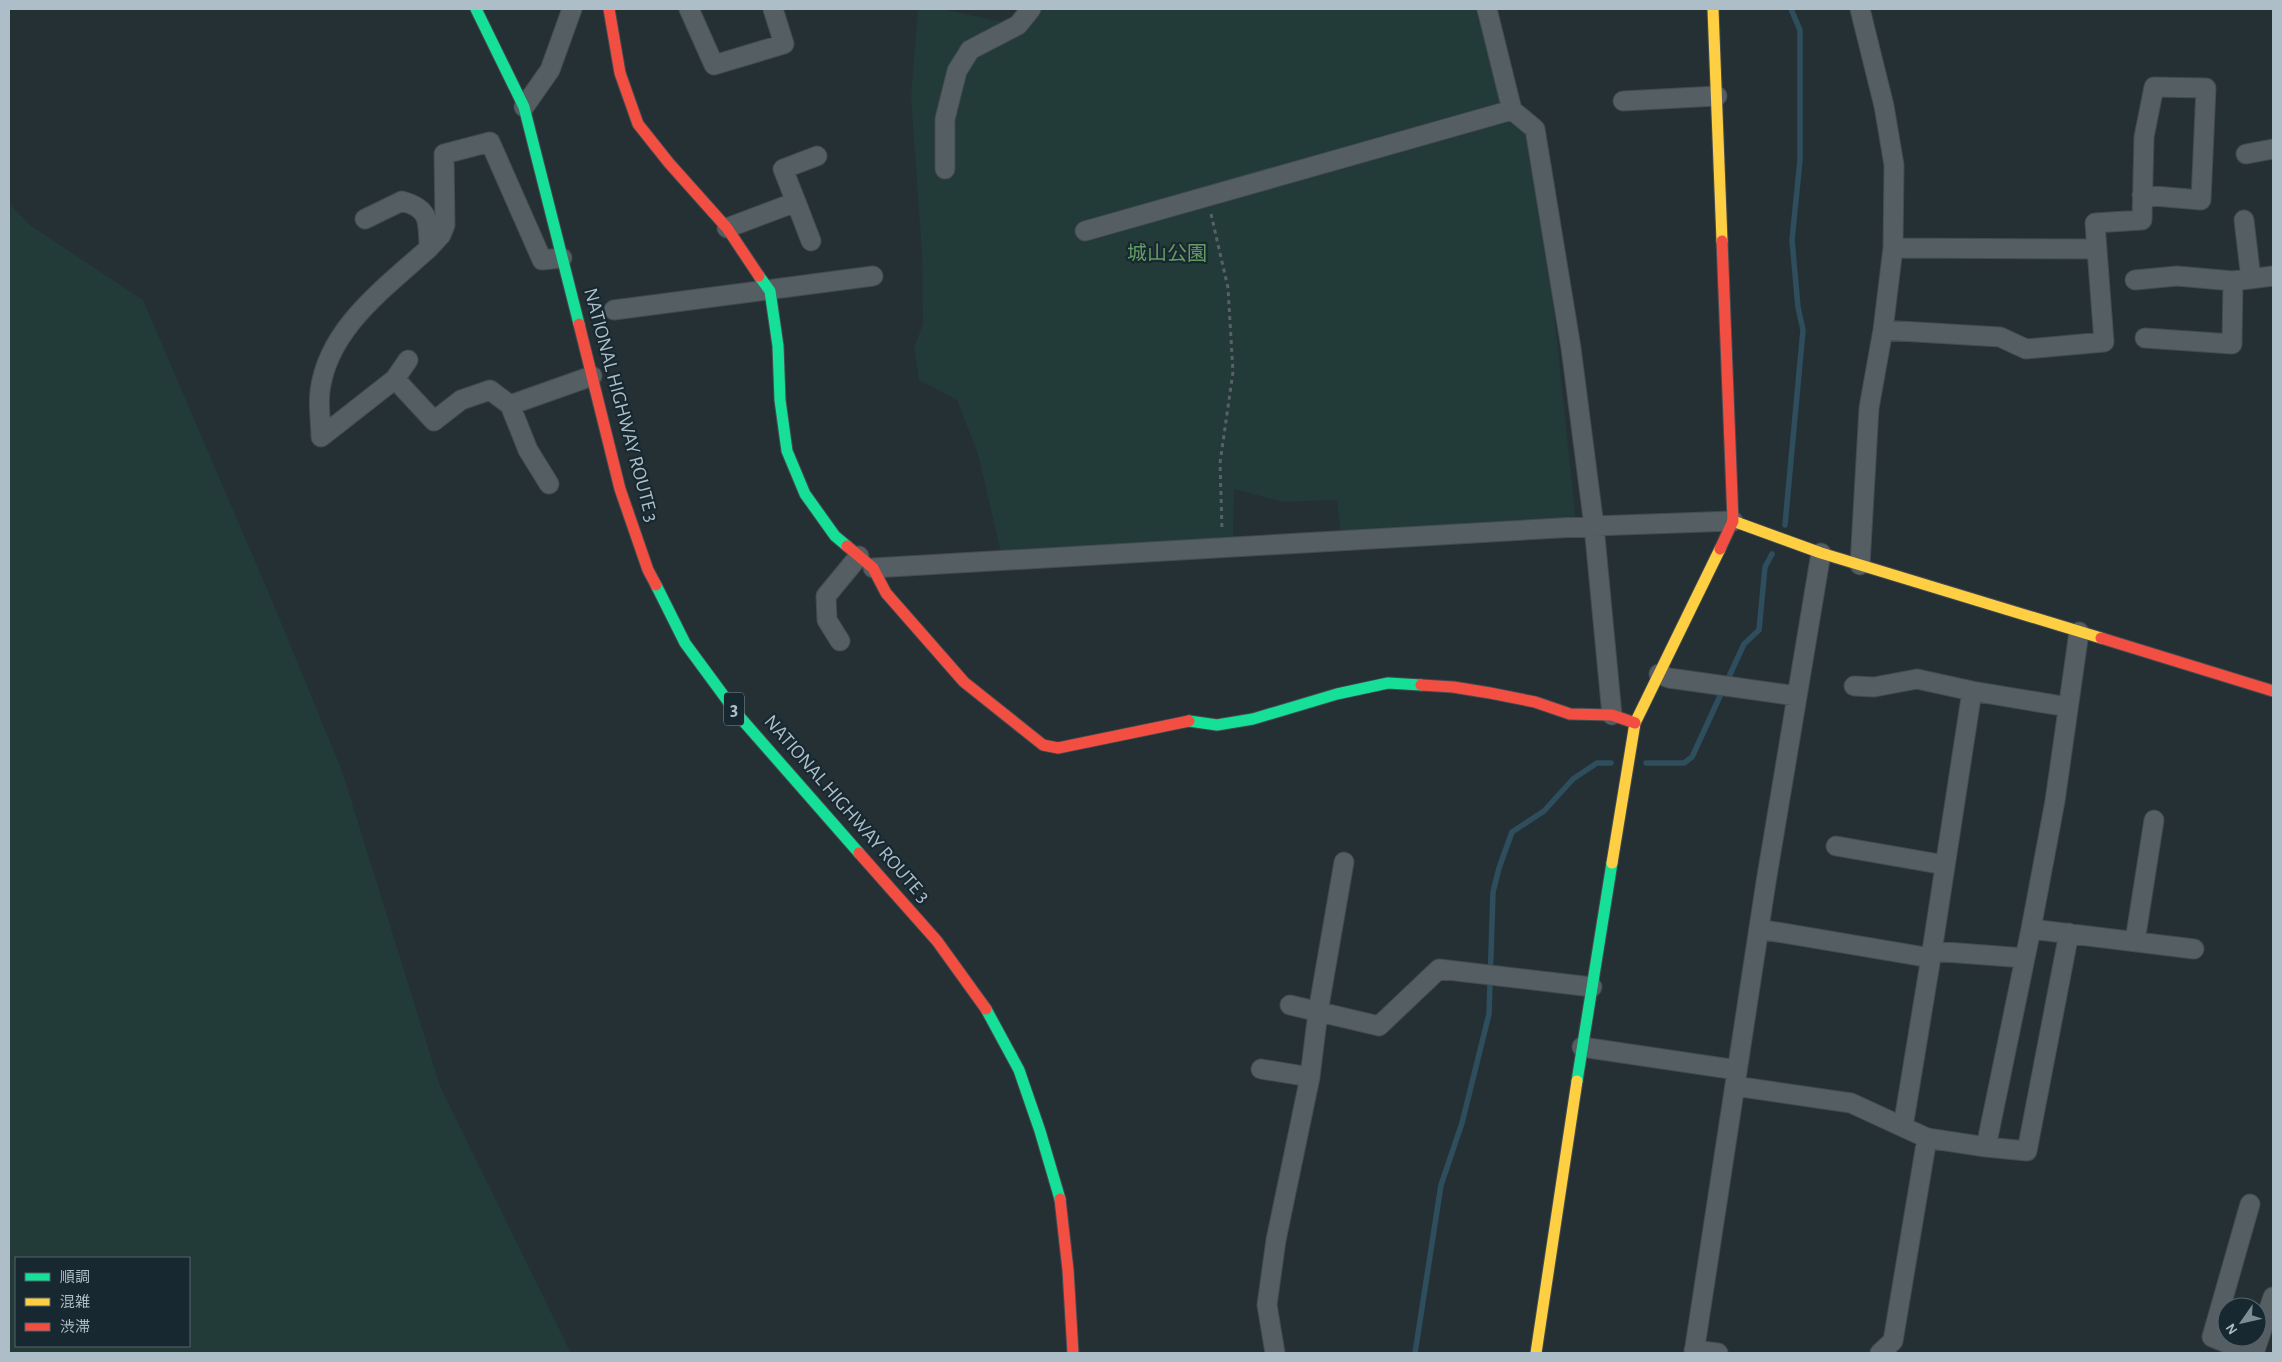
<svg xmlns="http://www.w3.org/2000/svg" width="2282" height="1362" font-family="'Alegreya Sans','Noto Sans JP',sans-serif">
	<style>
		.green { fill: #223a38; fill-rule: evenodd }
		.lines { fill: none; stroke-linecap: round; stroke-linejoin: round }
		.stream { stroke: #2e4e5e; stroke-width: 5.5 }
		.street-casing { stroke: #434b4f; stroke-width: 21 }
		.fast-casing { stroke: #434b4f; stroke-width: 13 }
		.slow-casing { stroke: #434b4f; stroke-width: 13 }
		.jam-casing { stroke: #434b4f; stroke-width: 13 }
		.path { stroke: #586266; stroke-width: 3; stroke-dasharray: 4 4; stroke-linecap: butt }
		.street { stroke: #555e63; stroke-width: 19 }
		.fast { stroke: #16e098; stroke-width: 11 }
		.slow { stroke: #ffcf43; stroke-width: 11 }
		.jam { stroke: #f24e42; stroke-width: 11 }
		.labels { text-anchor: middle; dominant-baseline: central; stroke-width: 4.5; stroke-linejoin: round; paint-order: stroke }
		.shield { fill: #182830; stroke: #80919a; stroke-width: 1 }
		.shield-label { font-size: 19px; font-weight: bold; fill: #adbec8 }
		.park-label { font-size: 20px; fill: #639b62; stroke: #182830 }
		.street-label { font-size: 20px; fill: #adbec8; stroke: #182830 }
	</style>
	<rect width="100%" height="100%" fill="#253035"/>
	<path class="green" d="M 918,9 L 941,9 L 1018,25 L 1031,9 L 1483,9 L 1512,110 L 1535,129 L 1576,522 L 1342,542 L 1337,500 L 1284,502 L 1234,489 L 1233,540 L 1003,561 L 978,454 L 957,400 L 919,380 L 914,348 L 923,324 L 922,254 L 911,97 Z
		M 9,204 L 30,225 L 143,300 L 271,598 L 342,771 L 440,1086 L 571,1353 L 9,1353 ZM 16,1258 L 189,1258 L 189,1346 L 16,1346 Z"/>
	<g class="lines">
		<path class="stream" d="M 1785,525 L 1803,330 L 1798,307 L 1792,240 L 1800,160 L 1800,30 L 1791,9
			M 1646,763 L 1684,763 L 1692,757 L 1744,644 L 1759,630 L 1765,567 L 1772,554
			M 1415,1353 L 1441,1185 L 1462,1123 L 1489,1014 L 1493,892 L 1499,868 L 1512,832 L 1544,811 L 1573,779 L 1597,763 L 1611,763"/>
		<g class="street-casing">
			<path id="street" d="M 689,9 L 714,65 L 784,44 L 773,9
				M 1487,9 L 1512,110 L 1535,129 L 1571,348 L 1594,526 L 1612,715
				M 1860,9 L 1884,106 L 1894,165 L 1893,248 L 1883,330 L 1869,408 L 1860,565
				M 1623,101 L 1717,96
				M 524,107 L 550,70 L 572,9
				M 2246,154 L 2273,149
				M 945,169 L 945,119 L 957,71 L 970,50 L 1018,25 L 1031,9
				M 796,202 L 811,241
				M 365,219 L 402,201 C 431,209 428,222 429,248 C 385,288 328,328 320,391 C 318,406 321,423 321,437 L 395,379
				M 2244,220 L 2251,279
				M 727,228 L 796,202 L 783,169 L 817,156
				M 1085,231 L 1512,110
				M 429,248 L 441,235 L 445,225 L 444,154 L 490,142 L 542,260 L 562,258
				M 1893,248 L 2097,249
				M 2135,280 L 2177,276 L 2233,281 L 2273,276
				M 614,310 L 873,276
				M 1883,330 L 2000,337 L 2026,349 L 2104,342 L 2095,223 L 2142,220 L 2144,137 L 2154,87 L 2206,88 L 2201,200 L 2142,195
				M 2145,338 L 2232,344 L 2233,281
				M 408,360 L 395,379 L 434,421 L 461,400 L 490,390 L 510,405 L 592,376
				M 510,405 L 528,450 L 549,484
				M 873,568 L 1594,526 L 1733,521
				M 840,641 L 827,620 L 826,596 L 859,556
				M 1659,674 L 1669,678 L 1797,696
				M 1854,686 L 1874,687 L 1917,679 L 1972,691
				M 1836,846 L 1945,865
				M 1759,929 L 1931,958
				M 2031,929 L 2194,949
				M 2135,941 L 2154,820
				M 2025,958 L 1932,951 L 1972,691 L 2068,707
				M 1290,1005 L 1379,1026 L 1439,969 L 1592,987
				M 1582,1047 L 1737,1070
				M 1261,1069 L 1310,1077 L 1318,1012 L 1344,862
				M 1735,1086 L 1851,1103 L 1927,1138 L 1986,1147 L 2031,929 L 2055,801 L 2079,632
				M 1903,1127 L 1932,951
				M 1986,1147 L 2027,1151 L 2069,933
				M 2250,1204 L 2212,1337 L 2251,1353
				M 1694,1350 L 1718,1353
				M 1275,1353 L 1267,1305 L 1276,1240 L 1310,1077
				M 1694,1353 L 1766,882 L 1821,553
				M 1880,1353 L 1893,1341 L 1927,1138
				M 2254,1353 L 2273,1297"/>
		</g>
		<g class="fast-casing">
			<path id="fast" d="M 476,9 L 524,107 L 579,324
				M 759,276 L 770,291 L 778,346 L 780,400 L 787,451 L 805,494 L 835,536 L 847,546
				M 656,585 L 685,643 L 738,715 L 859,853
				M 1189,721 L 1217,725 L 1253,719 L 1337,694 L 1388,683 L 1421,685
				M 986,1009 L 1019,1070 L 1040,1131 L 1060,1199
				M 1577,1081 L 1612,863"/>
		</g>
		<g class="slow-casing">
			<path id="slow" d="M 1713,9 L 1722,241
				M 1733,521 L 1821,553 L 2101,638
				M 1612,863 L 1635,723 L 1720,549
				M 1536,1353 L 1577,1081"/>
		</g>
		<g class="jam-casing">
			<path id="jam" d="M 609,9 L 620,73 L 638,124 L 669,163 L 727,228 L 759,276
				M 579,324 L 620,489 L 648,570 L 656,585
				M 847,546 L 873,568 L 886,593 L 964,682 L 1043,745 L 1058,748 L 1189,721
				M 1720,549 L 1733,521 L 1722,241
				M 2101,638 L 2273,691
				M 1421,685 L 1453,687 L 1490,693 L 1535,702 L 1570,714 L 1612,715 L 1635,723
				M 859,853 L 937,941 L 986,1009
				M 1060,1199 L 1068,1270 L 1073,1353"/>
		</g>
		<path class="path" d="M 1211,214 L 1228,288 L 1233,372 L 1220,463 L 1222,530"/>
		<use href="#street" class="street"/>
		<use href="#fast" class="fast"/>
		<use href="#slow" class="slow"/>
		<use href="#jam" class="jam"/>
	</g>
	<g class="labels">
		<rect class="shield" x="724" y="692.5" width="20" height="33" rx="4"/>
		<g class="shield-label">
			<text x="734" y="709">3</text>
		</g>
		<g class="park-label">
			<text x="1167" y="254">城山公園</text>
		</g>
		<g class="street-label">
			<text transform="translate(621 405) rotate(75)">NATIONAL HIGHWAY ROUTE 3</text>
			<text transform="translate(847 809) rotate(49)">NATIONAL HIGHWAY ROUTE 3</text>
		</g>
	</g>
	<rect width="2282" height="1362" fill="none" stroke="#adbec8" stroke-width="20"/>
	<rect x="15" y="1257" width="175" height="90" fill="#182830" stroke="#54646d"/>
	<rect x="25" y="1273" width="25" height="8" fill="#16e098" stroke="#54646d"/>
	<text x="60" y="1282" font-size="15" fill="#adbec8">順調</text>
	<rect x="25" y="1298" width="25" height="8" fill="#ffcf43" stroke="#54646d"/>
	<text x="60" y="1307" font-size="15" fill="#adbec8">混雑</text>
	<rect x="25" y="1323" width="25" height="8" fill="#f24e42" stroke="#54646d"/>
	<text x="60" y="1332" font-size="15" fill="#adbec8">渋滞</text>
	<g transform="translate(2242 1322) rotate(236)"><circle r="24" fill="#182830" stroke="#54646d"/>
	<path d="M0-4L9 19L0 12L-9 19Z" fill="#7d8c95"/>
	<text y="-8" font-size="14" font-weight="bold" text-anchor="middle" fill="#adbec8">N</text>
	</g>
</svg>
